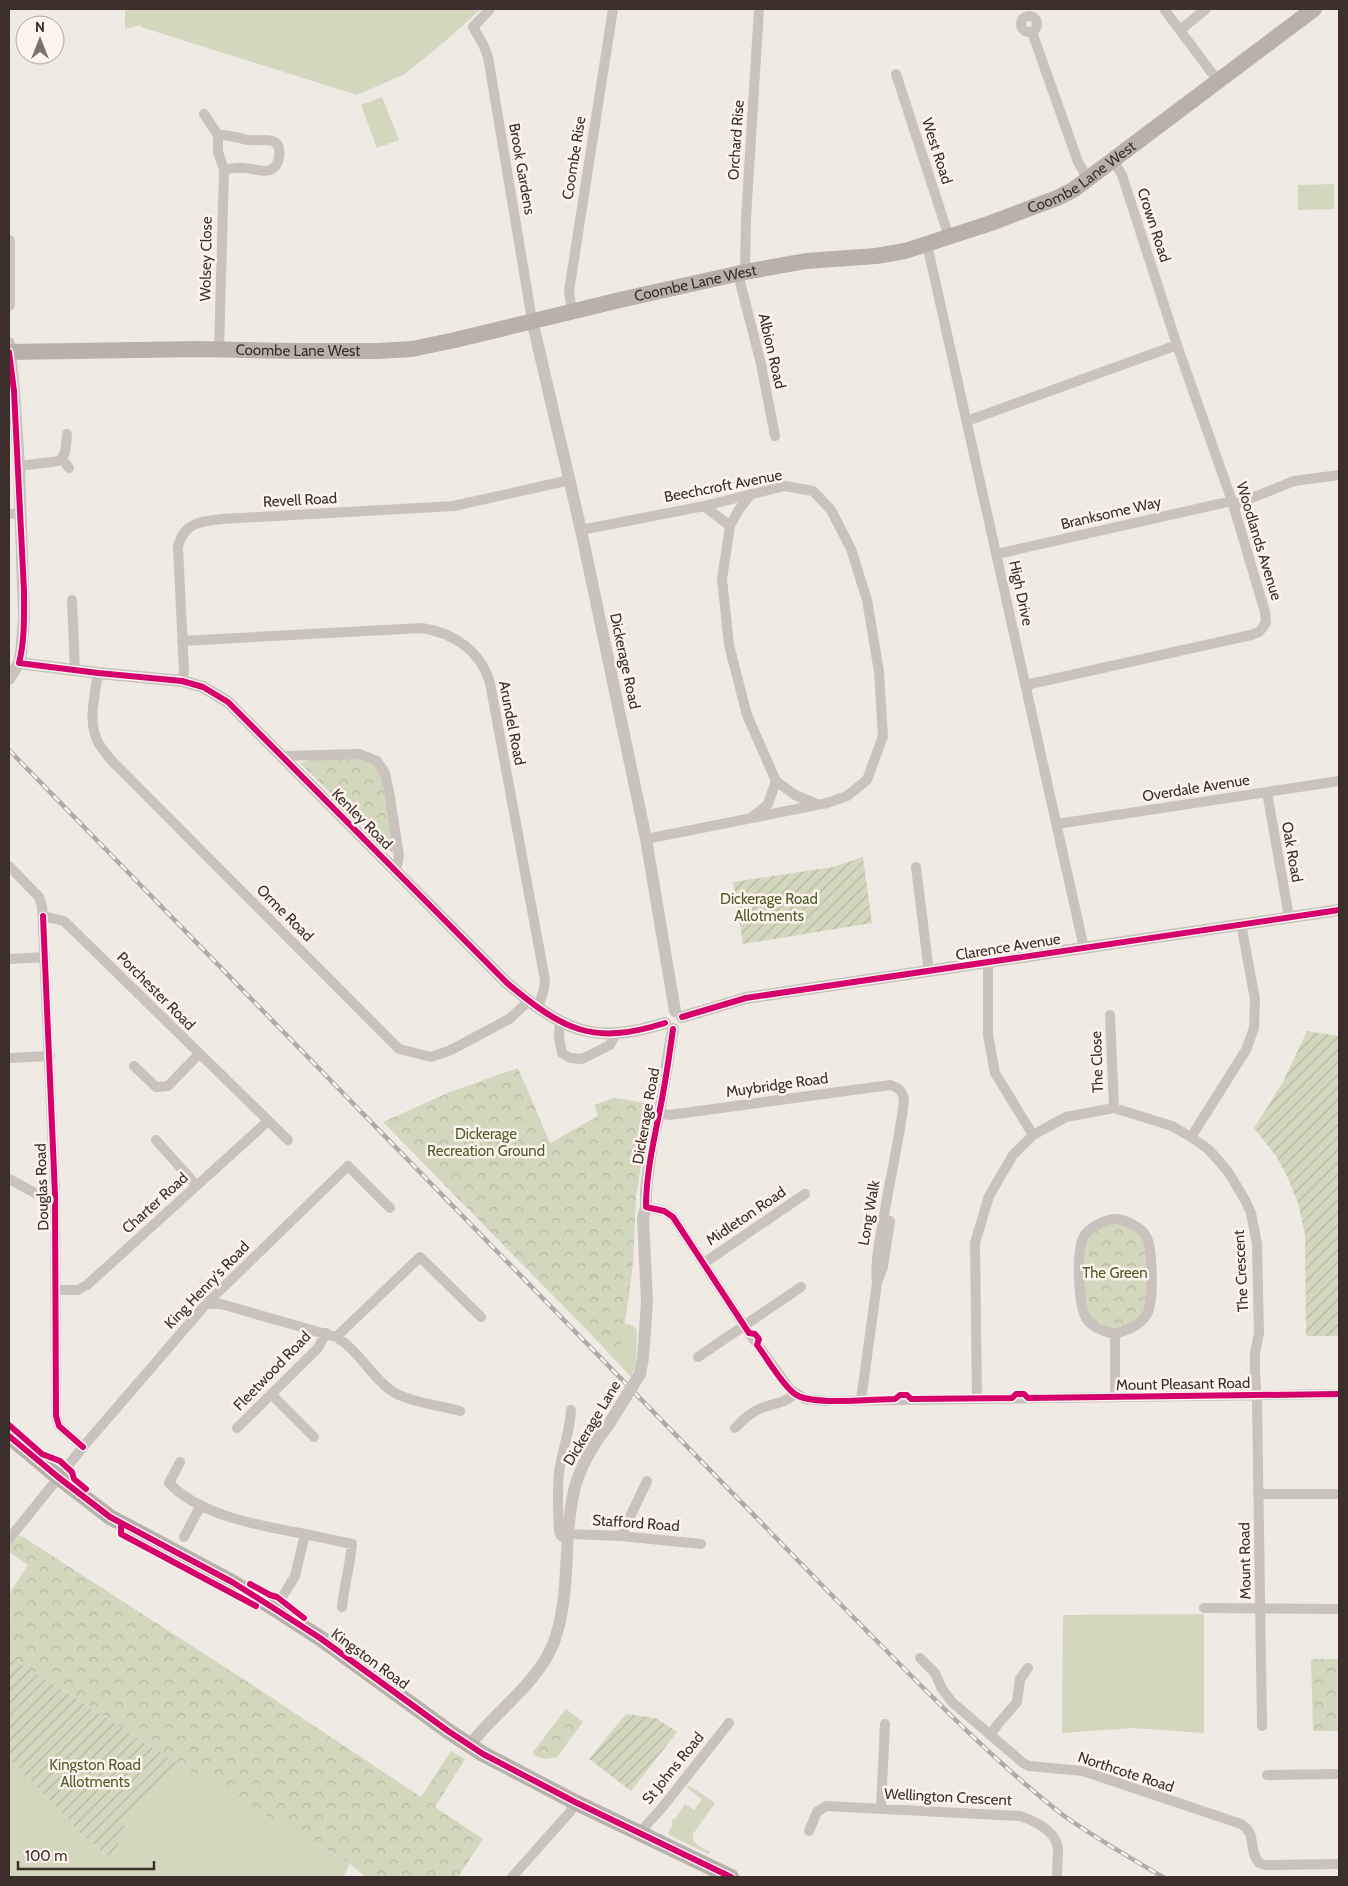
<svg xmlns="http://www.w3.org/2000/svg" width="1348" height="1886" font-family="Cabin,sans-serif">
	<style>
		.grass { fill: #d3d7bd }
		.park { fill: url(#park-crowns) }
		.garden { fill: url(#garden-furrows) }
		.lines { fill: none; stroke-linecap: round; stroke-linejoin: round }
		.minor { stroke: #cac2bc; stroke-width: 10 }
		.tertiary { stroke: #cac2bc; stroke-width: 12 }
		.primary { stroke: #b9b0ab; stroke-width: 16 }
		.rail-casing { stroke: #b1aba7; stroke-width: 4.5 }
		.rail { stroke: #fcf4ed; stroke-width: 2.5; stroke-dasharray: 8; stroke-linecap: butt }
		.tertiary-bridge { stroke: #cac2bc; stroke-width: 12 }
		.cycleway-casing { stroke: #fcf4ed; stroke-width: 9 }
		.cycleway { stroke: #d6006c; stroke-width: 6 }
		.labels { text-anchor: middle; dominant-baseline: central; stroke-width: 5; stroke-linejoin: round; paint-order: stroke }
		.street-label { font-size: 15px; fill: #3c2e2a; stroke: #fcf4ed }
		.park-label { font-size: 15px; fill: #4e5d2a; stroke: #fcf4ed }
	</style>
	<defs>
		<pattern id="park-crowns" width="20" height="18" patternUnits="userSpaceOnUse" patternTransform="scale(1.25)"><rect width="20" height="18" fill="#d3d7bd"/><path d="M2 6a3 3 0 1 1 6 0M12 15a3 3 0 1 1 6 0" fill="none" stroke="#b6b9a3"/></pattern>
		<pattern id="garden-furrows" width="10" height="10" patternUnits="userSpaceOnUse" patternTransform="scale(1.25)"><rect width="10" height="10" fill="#d3d7bd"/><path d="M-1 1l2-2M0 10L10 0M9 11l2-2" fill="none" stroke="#b6b9a3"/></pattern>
	</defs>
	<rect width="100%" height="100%" fill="#f0eae4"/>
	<path class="grass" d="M 125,9 L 481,9 L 443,43 L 405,74 L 357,95 L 141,27 L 141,25 L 125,29 Z
		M 382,97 L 399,140 L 377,148 L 361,105 Z
		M 1334,184 L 1334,209 L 1298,210 L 1298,185 Z
		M 628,1324 L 633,1326 L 637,1330 L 636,1365 L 631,1377 L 583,1325 Z
		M 1204,1614 L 1204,1733 L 1133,1728 L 1062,1733 L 1063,1615 Z
		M 9,1759 L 70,1821 L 77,1831 L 113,1860 L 126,1821 L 180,1765 L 350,1864 L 343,1877 L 9,1877 Z
		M 690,1786 L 715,1803 L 693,1834 C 691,1845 702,1847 711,1852 L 708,1854 L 669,1835 L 668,1833 L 673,1824 L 671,1822 L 673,1819 L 675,1819 L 685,1804 L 694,1810 L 702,1799 L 686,1787 Z"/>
	<path class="park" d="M 361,757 L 375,764 L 382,777 L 394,855 L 300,763 L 314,759 Z
		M 518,1068 L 550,1143 L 598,1116 L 594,1105 L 614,1098 L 651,1104 L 636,1197 L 633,1264 L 628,1302 L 618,1362 L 383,1122 L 450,1092 Z
		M 1100,1223 L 1133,1224 L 1150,1248 L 1147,1314 L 1115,1334 L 1087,1320 L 1080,1300 L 1085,1234 Z
		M 20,1535 L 251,1684 L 421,1797 L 451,1751 L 465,1759 L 435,1807 L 483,1839 L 458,1877 L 366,1877 L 350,1864 L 180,1765 L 9,1656 L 9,1594 L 28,1565 L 9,1552 L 9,1544 L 16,1539 Z
		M 1311,1659 L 1339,1659 L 1339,1731 L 1313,1731 Z
		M 566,1709 L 583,1722 L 557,1757 L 546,1759 L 535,1756 L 533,1752 Z"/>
	<path class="garden" d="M 863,857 L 872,923 L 743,944 L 733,882 L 833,867 Z
		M 1307,1031 L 1339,1036 L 1339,1336 L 1306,1336 L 1305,1234 L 1298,1203 L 1287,1176 L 1276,1156 L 1254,1128 L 1283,1082 Z
		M 9,1656 L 180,1765 L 126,1821 L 113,1860 L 77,1831 L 70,1821 L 9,1759 Z
		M 626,1714 L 656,1718 L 677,1732 L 631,1791 L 589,1759 Z"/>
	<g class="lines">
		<path class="minor" d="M 490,9 L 473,27 L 483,44 L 488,57 L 532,320
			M 1164,9 L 1218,81
			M1021 24a8 8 0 1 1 16 0a8 8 0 1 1-16 0Z
			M 1180,30 L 1206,9
			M 1032,32 L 1078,162 L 1088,179
			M 896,74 L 949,237
			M 204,114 L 218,135 L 218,152 L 224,170 L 219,349
			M 218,135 C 231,134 237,138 248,140 C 260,142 283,133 279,158 C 278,163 275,168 270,170 C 262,173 252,168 244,168 C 237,167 231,168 224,170
			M 927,244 L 1084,948
			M 745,272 L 746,218 L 759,9
			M 738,274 L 761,364 L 775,436
			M 572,311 L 569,291 L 613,9
			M 967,421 L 1177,345
			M 62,459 L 69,468
			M 19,466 L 59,461 C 67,455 66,443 67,434
			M 1234,505 L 1294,481 L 1339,475
			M 704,506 L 730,526 L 722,579 L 729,645 L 747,715 L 776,781 L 795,795 L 817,804
			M 9,514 L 20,513
			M 730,526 L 738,511 L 751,494
			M 581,530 L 704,506 L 785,486 L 813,491 L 831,510 L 851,549 L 867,600 L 879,672 L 883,736 L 867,780 L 847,796 L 827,803 L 646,839
			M 997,554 L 1232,501
			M 72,600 L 75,670
			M 182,641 L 422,628 C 454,633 481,651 490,683 L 545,980 L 544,989 L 538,1008
			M 98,673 C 95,695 88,720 97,740 C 100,747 107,754 111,760 L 399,1049 L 431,1057 L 451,1050 L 509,1019 L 529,1001
			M 182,681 L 184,671 L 178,547 C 183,523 201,521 222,519 L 454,506 L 570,480
			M 1026,685 L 1251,635 L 1259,632 L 1266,623 L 1265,612 L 1232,501 L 1177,345 L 1122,175 L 1113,160
			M 282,756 L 360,754 L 377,761 L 385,773 L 389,791 L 399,856 L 396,871
			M 1267,792 L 1289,917
			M 751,818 L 768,804 L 776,781
			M 1057,824 L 1339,781
			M 9,866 L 39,897 L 42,906 L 55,1195 L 56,1416 L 59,1426 L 83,1447
			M 916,867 L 929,972
			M 43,916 L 64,921 L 288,1140
			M 9,959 L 45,957
			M 988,963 L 988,1035 L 995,1073 L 1033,1135
			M 1110,1015 L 1114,1108
			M 560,1021 L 559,1037 L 562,1053 L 570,1058 L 582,1059 L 610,1045 L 615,1035
			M 9,1058 L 50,1056
			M 134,1066 L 156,1087 L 168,1086 L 199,1054
			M 659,1113 L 669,1115 L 890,1085 C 899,1088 903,1091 904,1101 C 899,1142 889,1182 883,1222 C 879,1243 875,1262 877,1283
			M 1191,1137 L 1246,1050 L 1254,1028 L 1255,999 L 1241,924
			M 156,1140 L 196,1185
			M 9,1179 L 35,1193 L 55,1195
			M 646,1207 L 664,1211 L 673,1217 L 749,1333 L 790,1389 L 805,1399 L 826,1401 L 1339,1394
			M 704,1263 L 805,1194
			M 56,1290 L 78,1290 L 87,1285 L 267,1122
			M 206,1304 L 221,1304 L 336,1337 C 360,1351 372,1379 395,1393 C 410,1402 443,1406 460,1411
			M 336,1337 L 420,1257 L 481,1317
			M 698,1357 L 801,1287
			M 271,1394 L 314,1437
			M 1115,1397 L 1115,1334 C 1106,1332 1091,1327 1086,1318 C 1078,1303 1076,1251 1084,1236 C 1089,1227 1104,1221 1113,1219 C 1123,1218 1141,1227 1146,1236 C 1153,1248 1154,1302 1147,1314 C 1140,1326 1127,1330 1115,1334
			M 977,1398 L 975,1243 L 989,1196 L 1013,1155 L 1033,1135 L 1066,1117 L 1114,1108 L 1172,1126 L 1191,1137 L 1208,1149 L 1219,1161 L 1229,1173 L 1245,1200 L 1251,1213 L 1257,1244 L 1259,1333 L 1255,1353 L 1255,1371 L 1257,1401 L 1262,1726
			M 861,1400 L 877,1283 L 883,1267 L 890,1221
			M 237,1428 L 318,1348 L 326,1333
			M 735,1428 C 743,1420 750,1413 761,1408 C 773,1403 785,1404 794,1394
			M 180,1462 L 169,1483 C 200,1516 262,1526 305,1534 L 295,1576 L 275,1609
			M 1258,1494 L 1339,1494
			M 305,1534 L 352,1544 C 350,1566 344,1586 342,1607
			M 569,1534 L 621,1536 L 701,1544
			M 621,1536 L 647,1481
			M 184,1537 L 201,1505
			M 9,1539 L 83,1447 L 206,1304 L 348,1166 L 390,1208
			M 568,1540 L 561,1536 L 559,1531 C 558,1512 557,1492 559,1472 C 562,1451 570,1432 571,1410
			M 1204,1608 L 1339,1609
			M 920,1658 L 935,1673 L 942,1689 L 952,1702 L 1023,1763 L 1029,1766 L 1083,1771 L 1241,1824 C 1258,1834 1247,1848 1259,1863 L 1266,1865 L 1339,1864
			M 990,1735 L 998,1724 L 1017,1702 L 1020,1679 L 1028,1668
			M 1267,1775 L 1339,1774
			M 881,1808 L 885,1724
			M 809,1831 L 817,1812 L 826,1806 L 1020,1816 C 1035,1821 1056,1830 1058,1849 C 1058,1858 1057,1868 1057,1877
			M 640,1832 L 661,1809 L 729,1723
			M 512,1877 L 570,1812 L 575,1802"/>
		<path class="tertiary" d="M 9,241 L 9,305
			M 532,320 L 581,530 L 646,839 L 675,1011
			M 9,343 L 14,391 L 19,466 L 24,617 L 21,654 L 19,663 L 9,679
			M 19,663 L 98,673 L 182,681 L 203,687 L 228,702 L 507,983 C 563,1030 592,1046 665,1023
			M 682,1017 L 746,998 L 1339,910
			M 640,1374 L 643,1358 L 647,1302 L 643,1218 L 646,1207 L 646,1189 L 652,1143 L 659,1113 L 673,1029
			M 470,1745 C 495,1712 539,1682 554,1642 C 572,1592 562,1538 575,1487 C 581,1465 595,1442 609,1424"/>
		<g class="primary">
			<path id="s1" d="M 9,352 L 200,349 L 295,351 L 377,351 L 412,349 L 455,340 L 624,299 L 745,272 L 806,261 L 876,256 L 905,251 L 991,223 L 1057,198 L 1073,190 L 1314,9"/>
			<path d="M 9,1436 L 58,1477 L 110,1517 L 232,1582 L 275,1609 L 320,1638 L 448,1731 L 483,1754 L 575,1802 L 731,1877"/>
		</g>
		<g class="rail-casing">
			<path id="rail" d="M 9,750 L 853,1617 C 921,1685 987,1756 1063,1815 C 1095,1838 1129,1857 1163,1877"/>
		</g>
		<use href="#rail" class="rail"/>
		<path class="tertiary-bridge" d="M 609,1424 L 640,1374"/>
		<g class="cycleway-casing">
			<path id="cycleway" d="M 9,352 L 14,391 L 24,591 C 24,615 25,640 19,663 L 98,673 L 182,681 L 203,687 L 228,702 L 507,983 C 563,1030 592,1046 665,1023
				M 43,916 L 55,1195 L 56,1416 L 59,1426 L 83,1447
				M 682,1017 L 746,998 L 1339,910
				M 673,1029 C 669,1058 665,1086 659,1114 C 653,1145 646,1175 646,1207 L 664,1211 L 673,1217 L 749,1333 L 755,1334 L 759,1339 L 757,1345 C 767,1358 782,1385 795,1394 C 811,1406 873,1399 895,1399 L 900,1395 L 907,1395 L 911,1399 L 1012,1398 L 1016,1394 L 1024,1394 L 1028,1398 L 1339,1394
				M 9,1425 L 42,1454 L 60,1461 L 72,1472 L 74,1479 L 86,1489
				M 9,1436 L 58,1477 L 110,1517 L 232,1582 L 275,1609 L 320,1638 L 448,1731 L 483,1754 L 575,1802 L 731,1877
				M 121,1527 L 121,1534 L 256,1606
				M 250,1584 L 270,1595 L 277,1597 L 304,1618"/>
		</g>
		<use href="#cycleway" class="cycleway"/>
	</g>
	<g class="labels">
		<g class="street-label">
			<text transform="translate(736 140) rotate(-86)">Orchard Rise</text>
			<text transform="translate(937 151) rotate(72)">West Road</text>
			<text transform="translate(574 158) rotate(-81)">Coombe Rise</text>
			<text transform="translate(522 169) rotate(80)">Brook Gardens</text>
			<text stroke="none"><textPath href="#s1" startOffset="1099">Coombe Lane West</textPath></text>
			<text transform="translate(1154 225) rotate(72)">Crown Road</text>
			<text transform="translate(206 259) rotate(-89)">Wolsey Close</text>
			<text stroke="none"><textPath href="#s1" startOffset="694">Coombe Lane West</textPath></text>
			<text stroke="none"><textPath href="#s1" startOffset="289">Coombe Lane West</textPath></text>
			<text transform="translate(772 351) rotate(77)">Albion Road</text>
			<text transform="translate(723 486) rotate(-11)">Beechcroft Avenue</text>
			<text transform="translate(300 500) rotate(-3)">Revell Road</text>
			<text transform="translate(1111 513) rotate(-13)">Branksome Way</text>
			<text transform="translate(1259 541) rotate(73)">Woodlands Avenue</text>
			<text transform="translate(1021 593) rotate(78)">High Drive</text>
			<text transform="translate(625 661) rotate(78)">Dickerage Road</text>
			<text transform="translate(512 723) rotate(79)">Arundel Road</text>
			<text transform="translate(1196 788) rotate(-9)">Overdale Avenue</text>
			<text transform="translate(362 819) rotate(45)">Kenley Road</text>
			<text transform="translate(1292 852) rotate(80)">Oak Road</text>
			<text transform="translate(285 913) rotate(45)">Orme Road</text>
			<text transform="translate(1008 947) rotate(-9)">Clarence Avenue</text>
			<text transform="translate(156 991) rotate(45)">Porchester Road</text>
			<text transform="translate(1097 1062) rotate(-92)">The Close</text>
			<text transform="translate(777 1085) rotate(-8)">Muybridge Road</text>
			<text transform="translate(646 1116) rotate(-80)">Dickerage Road</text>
			<text transform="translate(42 1187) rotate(-92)">Douglas Road</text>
			<text transform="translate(155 1203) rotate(-42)">Charter Road</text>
			<text transform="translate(869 1213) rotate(-80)">Long Walk</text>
			<text transform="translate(746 1216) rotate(-34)">Midleton Road</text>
			<text transform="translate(1241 1271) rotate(-93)">The Crescent</text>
			<text transform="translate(207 1285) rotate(-46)">King Henry's Road</text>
			<text transform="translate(272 1371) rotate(-46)">Fleetwood Road</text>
			<text transform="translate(1183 1384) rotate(-1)">Mount Pleasant Road</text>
			<text transform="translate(592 1423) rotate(-59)">Dickerage Lane</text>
			<text transform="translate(636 1523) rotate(4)">Stafford Road</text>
			<text transform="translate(1245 1561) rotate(-91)">Mount Road</text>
			<text transform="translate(370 1659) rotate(36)">Kingston Road</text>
			<text transform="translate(673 1768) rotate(-51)">St Johns Road</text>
			<text transform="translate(1126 1772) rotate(18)">Northcote Road</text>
			<text transform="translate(948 1797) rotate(3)">Wellington Crescent</text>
		</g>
		<g class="park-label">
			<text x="769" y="899">Dickerage Road<tspan x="769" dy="17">Allotments</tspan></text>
			<text x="486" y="1134">Dickerage<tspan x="486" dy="17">Recreation Ground</tspan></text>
			<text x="1115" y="1273">The Green</text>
			<text x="95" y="1765">Kingston Road<tspan x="95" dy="17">Allotments</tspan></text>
		</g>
	</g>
	<rect width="1348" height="1886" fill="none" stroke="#3c2e2a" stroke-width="20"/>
	<g transform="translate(40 40)"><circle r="24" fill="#fcf4ed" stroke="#afa59f"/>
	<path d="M0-4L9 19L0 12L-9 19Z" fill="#7b706b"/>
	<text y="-8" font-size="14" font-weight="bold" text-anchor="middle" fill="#3c2e2a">N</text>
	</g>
	<path d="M18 1861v8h136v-8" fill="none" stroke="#3c2e2a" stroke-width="2.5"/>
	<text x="25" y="1861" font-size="15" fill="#3c2e2a" stroke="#fcf4ed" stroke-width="4" paint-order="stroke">100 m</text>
</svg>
